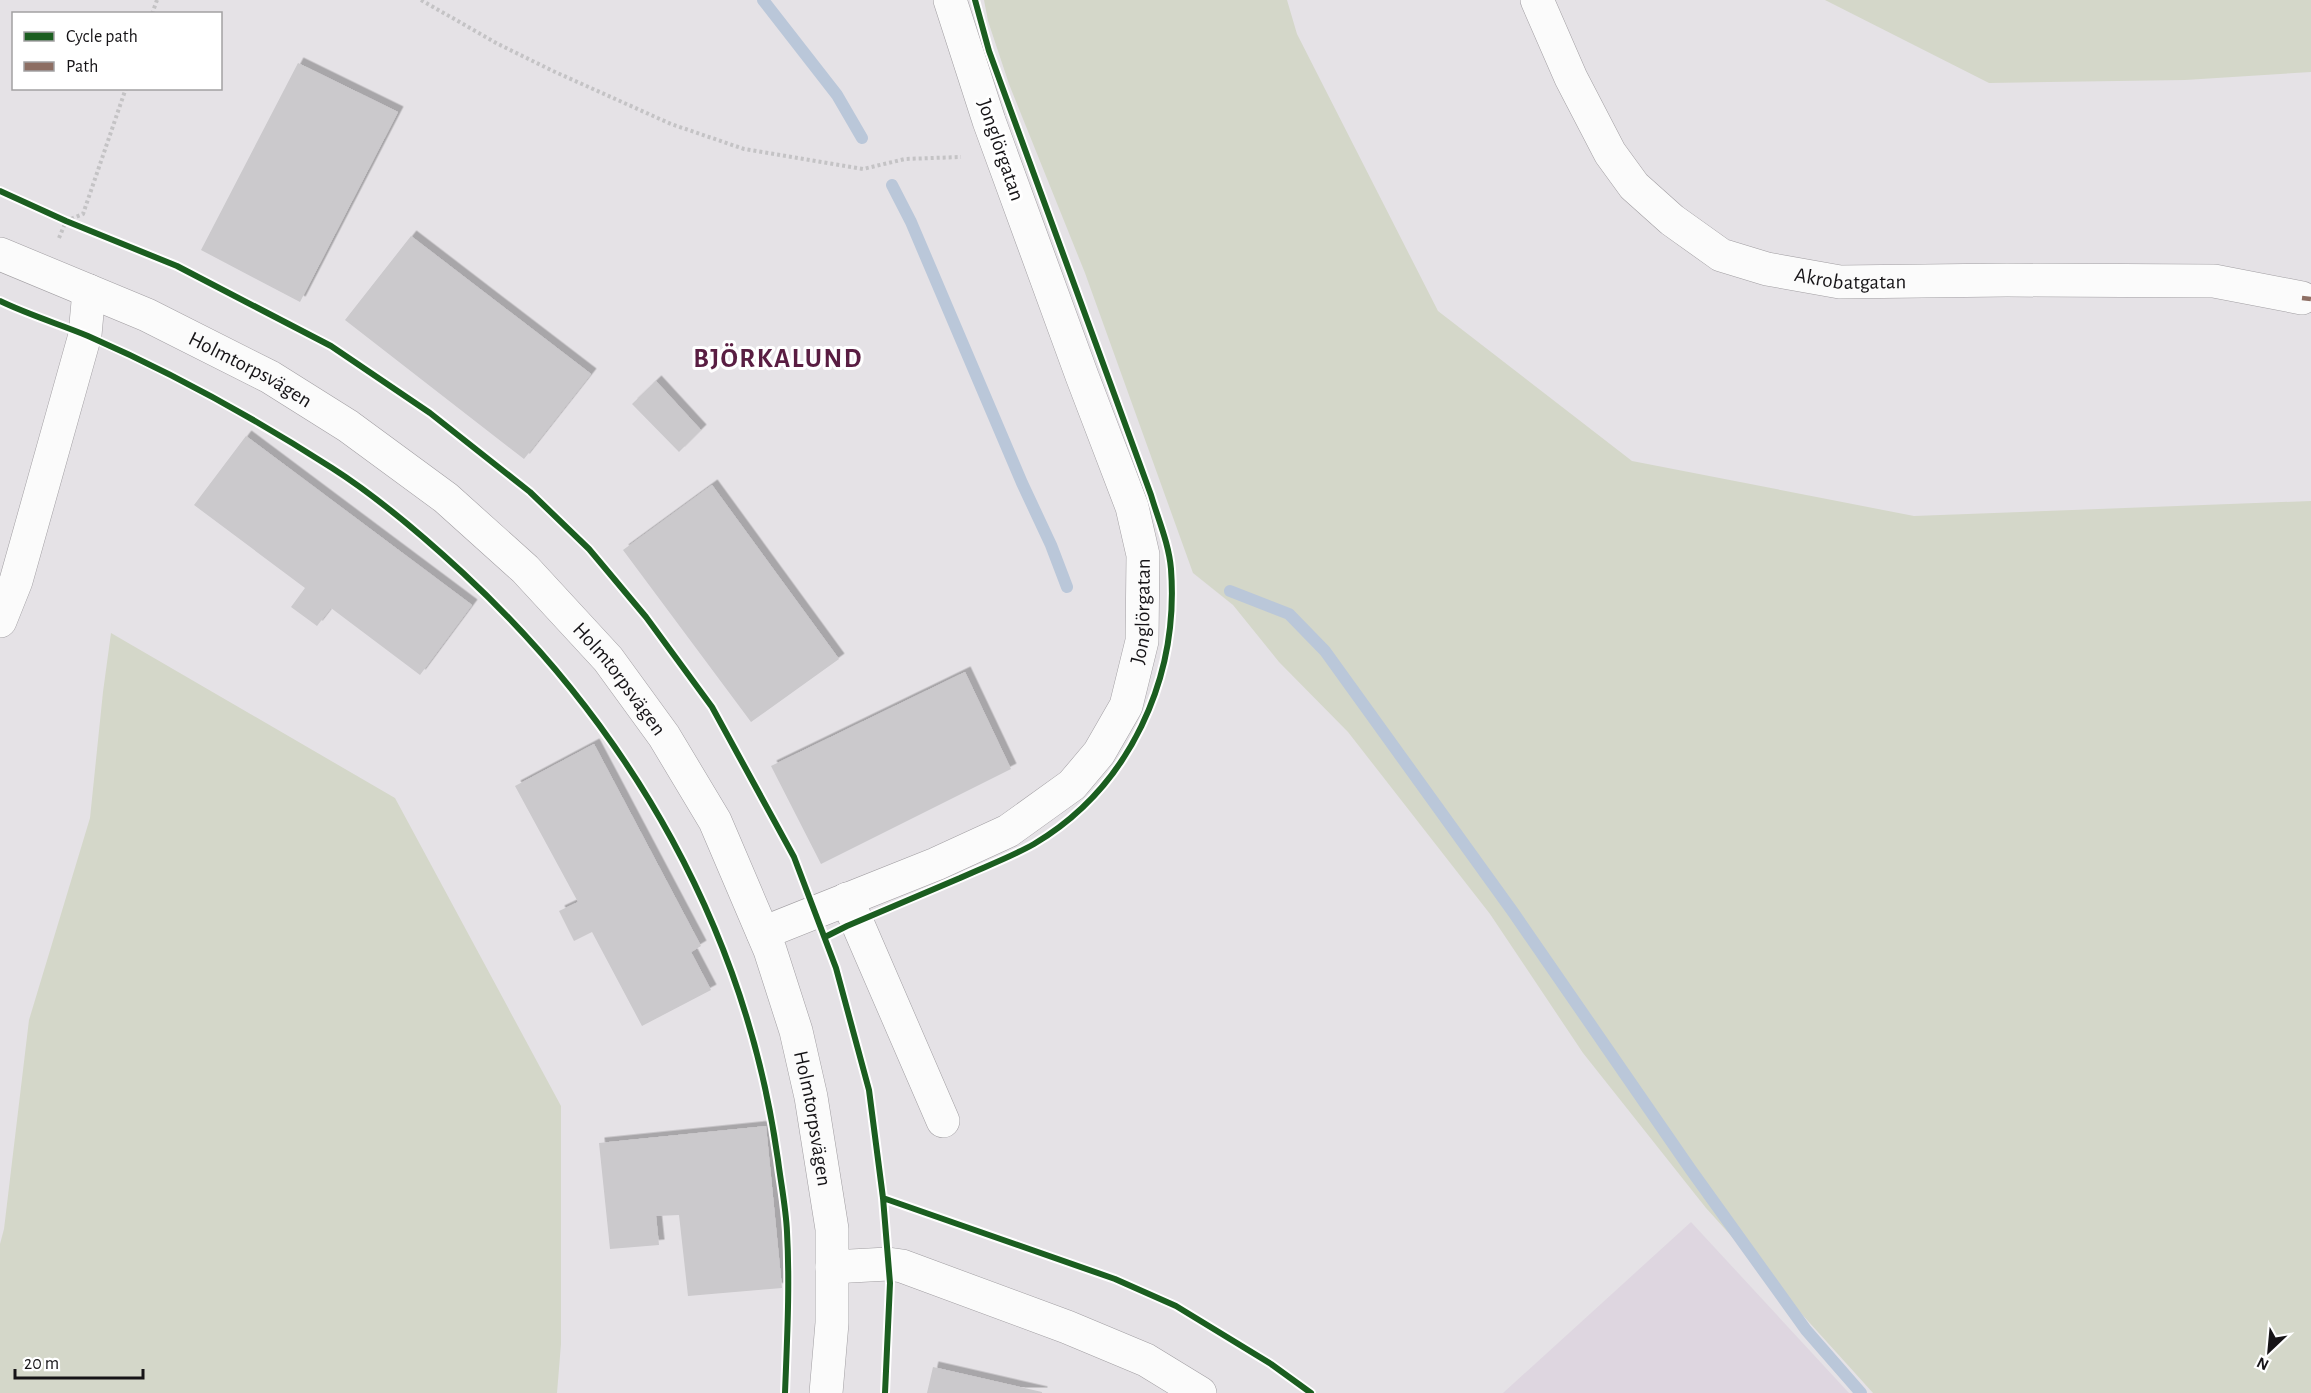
<svg xmlns="http://www.w3.org/2000/svg" width="2311" height="1393" font-family="'Alegreya Sans',sans-serif">
	<style>
		.built { fill: #ded6e0 }
		.green { fill: #d4d7c9 }
		.lines { fill: none; stroke-linecap: round; stroke-linejoin: round }
		.stream { stroke: #bac7d9; stroke-width: 12 }
		.building { fill: #cbc9cc; filter: url(#shadow) }
		.minor-casing { stroke: #a19ea2; stroke-width: 34 }
		.path { stroke: #c4c3c5; stroke-width: 4; stroke-dasharray: 3 3; stroke-linecap: butt }
		.minor { stroke: #fbfbfb; stroke-width: 33 }
		.quiet { stroke: #8d6e63; stroke-width: 4.5; stroke-dasharray: 9 4.5; stroke-linecap: butt }
		.cycleway-casing { stroke: #fff; stroke-width: 10 }
		.cycleway { stroke: #1b5e20; stroke-width: 6 }
		.labels { text-anchor: middle; dominant-baseline: central; stroke-width: 6; stroke-linejoin: round; paint-order: stroke }
		.street-label { font-size: 21px; fill: #161417; stroke: #fff }
		.district-label { font-size: 27px; font-weight: bold; letter-spacing: 1.5px; fill: #591d42; stroke: #fff }
	</style>
	<defs>
		<filter id="shadow"><feDropShadow dx="5.5" dy="-5.5" stdDeviation="0" flood-color="#0004"/></filter>
	</defs>
	<rect width="100%" height="100%" fill="#e5e2e6"/>
	<path class="built" d="M 1691,1222 L 1849,1393 L 1503,1393 Z"/>
	<path class="green" d="M 984,0 L 1287,0 L 1297,34 L 1438,311 L 1632,461 L 1914,516 L 2311,501 L 2311,1393 L 1873,1393 L 1706,1208 L 1583,1053 L 1490,914 L 1348,732 L 1279,662 L 1233,605 L 1193,573 L 1085,273 L 1009,84 L 988,21 Z
		M 1825,0 L 2311,0 L 2311,72 L 2185,80 L 1989,83 Z
		M 111,633 L 395,798 L 561,1106 L 561,1344 L 557,1393 L 0,1393 L 0,1244 L 4,1229 L 29,1020 L 90,818 L 103,692 Z"/>
	<g class="lines">
		<path class="stream" d="M 763,0 L 837,95 L 862,138
			M 892,185 L 911,222 L 1022,483 L 1051,545 L 1067,587
			M 1230,591 L 1289,614 L 1325,651 L 1513,912 L 1691,1170 L 1806,1330 L 1861,1393"/>
	</g>
	<path class="building" d="M 298,63 L 398,112 L 300,302 L 201,250 Z
		M 411,236 L 591,374 L 524,459 L 345,320 Z
		M 656,381 L 701,430 L 679,452 L 632,404 Z
		M 246,436 L 472,605 L 420,675 L 331,608 L 317,626 L 291,607 L 305,588 L 194,505 Z
		M 712,485 L 839,659 L 751,722 L 623,550 Z
		M 965,672 L 1011,769 L 821,864 L 771,766 Z
		M 594,744 L 701,946 L 691,952 L 711,990 L 642,1026 L 592,932 L 574,941 L 559,911 L 578,902 L 515,786 Z
		M 766,1126 L 782,1288 L 688,1296 L 679,1215 L 656,1216 L 659,1245 L 610,1249 L 599,1143 Z
		M 933,1367 L 1042,1392 L 1042,1393 L 927,1393 Z"/>
	<g class="lines">
		<g class="minor-casing">
			<g id="minor">
				<path id="s1" d="M 1537,0 L 1571,78 L 1610,153 L 1634,186 L 1672,220 L 1721,255 L 1767,269 L 1840,282 L 2007,280 L 2214,281 L 2302,298"/>
				<path id="s2" d="M 0,254 L 147,315 L 270,377 L 348,426 L 446,498 L 525,569 L 608,659 L 664,736 L 715,821 L 770,950 L 796,1031 L 811,1097 L 832,1229 L 832,1323 L 826,1393"/>
				<path d="M 0,621 L 16,581 L 85,335 L 89,291"/>
				<path d="M 847,899 L 943,1121"/>
				<path id="s3" d="M 763,933 L 936,864 L 1008,831 L 1072,785 L 1099,753 L 1126,706 L 1142,641 L 1143,555 L 1132,507 L 1082,376 L 989,121 L 950,0"/>
				<path d="M 832,1267 L 888,1264 L 902,1266 L 1067,1327 L 1146,1360 L 1200,1393"/>
			</g>
		</g>
		<path class="path" d="M 421,0 L 498,44 L 553,71 L 671,124 L 744,149 L 863,169 L 905,159 L 961,157
			M 152,14 L 157,0
			M 59,238 L 66,221 L 83,214 L 126,88"/>
		<use href="#minor" class="minor"/>
		<path class="quiet" d="M 2302,298 L 2311,299"/>
		<g class="cycleway-casing">
			<path id="cycleway" d="M 0,191 L 66,221 L 177,266 L 331,346 L 430,413 L 530,492 L 589,549 L 646,617 L 712,707 L 794,857 L 836,968 L 869,1090 L 883,1198 L 890,1283 L 885,1393
				M 0,301 C 29,315 59,324 88,336 C 173,373 254,418 332,468 C 379,498 422,535 463,573 C 632,730 746,931 778,1160 C 781,1184 786,1208 787,1232 C 790,1286 787,1340 785,1393
				M 825,937 L 847,926 C 884,910 922,894 960,878 C 984,867 1011,857 1034,844 C 1130,787 1179,678 1171,569 C 1169,544 1158,519 1151,495 L 989,51 L 975,0
				M 883,1198 L 1115,1279 L 1176,1306 L 1271,1364 L 1311,1393"/>
		</g>
		<use href="#cycleway" class="cycleway"/>
	</g>
	<g class="labels">
		<g class="street-label">
			<text transform="translate(1001 150) rotate(71)">Jonglörgatan</text>
			<text stroke="none"><textPath href="#s1" startOffset="454">Akrobatgatan</textPath></text>
			<text stroke="none"><textPath href="#s2" startOffset="276">Holmtorpsvägen</textPath></text>
			<text stroke="none"><textPath href="#s3" startOffset="537">Jonglörgatan</textPath></text>
			<text stroke="none"><textPath href="#s2" startOffset="762">Holmtorpsvägen</textPath></text>
			<text stroke="none"><textPath href="#s2" startOffset="1248">Holmtorpsvägen</textPath></text>
		</g>
		<g class="district-label">
			<text x="778" y="358">BJÖRKALUND</text>
		</g>
	</g>
	<rect x="12" y="12" width="210" height="78" fill="#ffffff" stroke="#a2a1a2" stroke-width="1.5"/>
	<rect x="24" y="32" width="30" height="9" fill="#1b5e20" stroke="#a2a1a2" stroke-width="1.5"/>
	<text x="66" y="42" font-size="18" fill="#161417">Cycle path</text>
	<rect x="24" y="62" width="30" height="9" fill="#8d6e63" stroke="#a2a1a2" stroke-width="1.5"/>
	<text x="66" y="72" font-size="18" fill="#161417">Path</text>
	<g transform="translate(2269 1351) rotate(206)" stroke="#ffffff" stroke-width="4.5" paint-order="stroke">
	<path d="M0-4.5L10 22L0 15L-10 22Z" fill="#161417"/>
	<text y="-9" font-size="16" font-weight="bold" text-anchor="middle" fill="#161417">N</text>
	</g>
	<path d="M15 1369v9h128v-9" fill="none" stroke="#161417" stroke-width="3"/>
	<text x="24" y="1369" font-size="18" fill="#161417" stroke="#ffffff" stroke-width="4.5" paint-order="stroke">20 m</text>
</svg>
